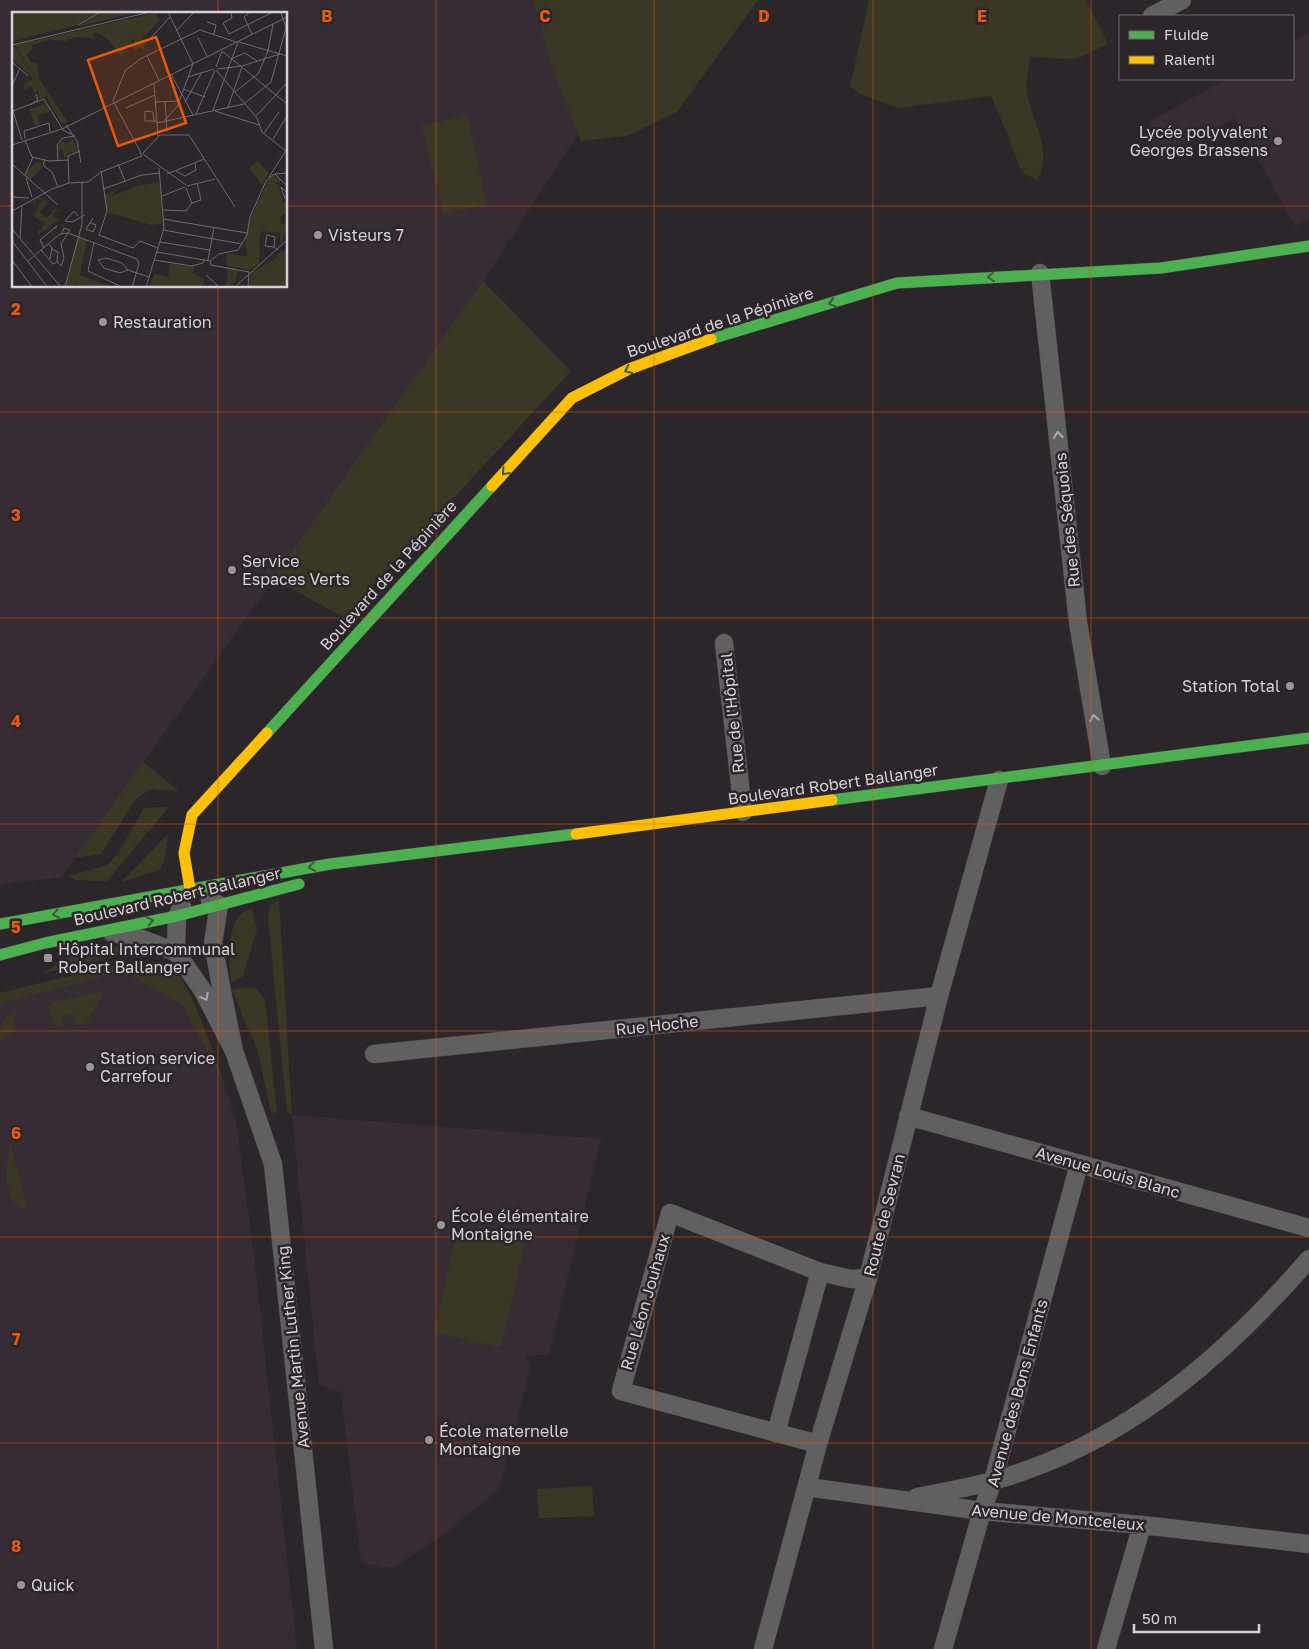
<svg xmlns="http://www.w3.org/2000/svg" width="1309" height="1649" font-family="'Golos Text',sans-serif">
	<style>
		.built { fill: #372c33; fill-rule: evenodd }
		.green { fill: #3a3825 }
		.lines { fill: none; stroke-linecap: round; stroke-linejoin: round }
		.street-casing { stroke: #464244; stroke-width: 19 }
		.fast-casing { stroke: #464244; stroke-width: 12 }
		.slow-casing { stroke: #464244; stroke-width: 12 }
		.street { stroke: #616061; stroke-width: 18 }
		.fast { stroke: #4caf50; stroke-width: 11 }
		.slow { stroke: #ffc107; stroke-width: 11 }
		.oneway { stroke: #395c39 }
		.oneway2 { stroke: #ada9ac }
		.grid { fill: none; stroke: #e8590c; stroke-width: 1; stroke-opacity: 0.55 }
		.poi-dot { fill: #9a9598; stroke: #2c2529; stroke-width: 2 }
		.labels { text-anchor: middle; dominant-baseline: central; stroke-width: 5; stroke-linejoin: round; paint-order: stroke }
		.poi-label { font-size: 16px; fill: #d6d1d4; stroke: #2c2529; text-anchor: start }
		.street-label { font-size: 16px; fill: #d6d1d4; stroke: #2c2529 }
		.inset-road { fill: none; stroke: #6f6a6d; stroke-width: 1 }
		.view { fill: #e8590c; fill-opacity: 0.15; stroke: #e8590c; stroke-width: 2.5 }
		.inset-edge { fill: none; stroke: #d6d1d4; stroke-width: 2.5 }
		.grid-label { font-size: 16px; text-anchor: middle; font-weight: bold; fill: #e8590c; stroke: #2c2529; stroke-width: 5; stroke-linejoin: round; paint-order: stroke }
	</style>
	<rect width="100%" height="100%" fill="#2b2629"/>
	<path class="built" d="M 0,0 L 665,0 L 458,320 L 62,877 L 0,885 ZM 14,14 L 286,14 L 286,286 L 14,286 Z
		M 1309,33 L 1309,219 L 1295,226 L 1235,118 L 1155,160 L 1148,122 L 1227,79 L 1293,79 L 1293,42 Z
		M 148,962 L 162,963 L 175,971 L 187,988 L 211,1045 L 236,1120 L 254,1255 L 297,1649 L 0,1649 L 0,993 L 110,966 Z
		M 292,1115 L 601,1139 L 549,1355 L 525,1356 L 530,1365 L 528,1378 L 499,1489 L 446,1533 L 393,1568 L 361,1563 L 341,1392 L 319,1386 Z"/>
	<path class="green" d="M 534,0 L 758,0 L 677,112 L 627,136 L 581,141 L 551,65 Z
		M 869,0 L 1086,0 L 1108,44 L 1076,59 L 1030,57 C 1029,68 1025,82 1027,93 C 1032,122 1054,151 1037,180 L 1021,171 L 1009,138 L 991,96 L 898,108 L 862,95 L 850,87 Z
		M 467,115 L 487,204 L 443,214 L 422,126 Z
		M 483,281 L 571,371 L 344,617 L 273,579 Z
		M 143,762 L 179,791 L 150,789 L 135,800 L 101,854 L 75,858 Z
		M 169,807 L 107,881 L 75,880 L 69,876 L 108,865 L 119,852 L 144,808 Z
		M 168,834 L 165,858 L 160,870 L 121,882 Z
		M 279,899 L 292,1115 L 287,1112 L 268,918 L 270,906 Z
		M 252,908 L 257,929 L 249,956 L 243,976 L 231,983 C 230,958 223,918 252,908 Z
		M 120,947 L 138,951 L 44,973 L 80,948 Z
		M 147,962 C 158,962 168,963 176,972 C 195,993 214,1057 225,1085 L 183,1005 L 131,975 L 109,975 L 7,1001 L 0,1005 L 0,993 L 110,966 Z
		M 242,988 L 255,988 L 265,999 L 277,1113 L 271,1112 L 258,1052 L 232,990 Z
		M 104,991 L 86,1024 L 76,1025 L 74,1014 L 63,1016 L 62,1027 L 55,1025 L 47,1006 L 58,1001 Z
		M 20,1010 L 15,1015 L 14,1031 L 0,1040 C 0,1022 3,1017 20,1010 Z
		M 10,1143 L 27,1207 L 22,1209 C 0,1193 8,1167 10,1143 Z
		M 458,1228 L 525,1244 L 501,1347 L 433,1332 Z
		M 592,1486 L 594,1516 L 539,1518 L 537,1489 Z"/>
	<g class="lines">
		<g class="street-casing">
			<path id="street" d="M 1152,16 L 1182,0
				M 1040,273 L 1078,622 L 1102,766
				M 724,643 L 743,812
				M 210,900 L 219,905 L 213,943 L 223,997 L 234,1051 L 273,1164 L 324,1649
				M 182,906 L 177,916 L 176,952 L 203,991 L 234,1051
				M 112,933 L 139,938 L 176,952
				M 374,1054 L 939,996
				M 908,1116 L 1309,1228
				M 820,1272 L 851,1279 L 868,1278
				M 776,1433 L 820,1272 L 670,1213 L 621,1391 L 818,1444
				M 807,1487 L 982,1511 L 1142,1525 L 1309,1544
				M 917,1497 C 953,1490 989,1484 1024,1471 C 1138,1432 1231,1349 1309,1259
				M 763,1649 L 818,1444 L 868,1278 L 939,996 L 999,780
				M 943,1649 L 982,1511 L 993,1481 L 1079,1164
				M 1106,1649 L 1142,1525"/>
		</g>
		<g class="fast-casing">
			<path id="fast" d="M 711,339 L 897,283 L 1161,268 L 1309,246
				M 267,733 L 492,486
				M 832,800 L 1309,738
				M 0,924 L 330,864 L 576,834
				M 0,955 L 45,943 L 177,916 L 299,884"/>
		</g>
		<g class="slow-casing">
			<path id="slow" d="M 492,486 L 572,398 L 629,369 L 711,339
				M 576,834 L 832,800
				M 190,889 L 184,853 L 192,815 L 267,733"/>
		</g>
		<use href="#street" class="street"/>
		<use href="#fast" class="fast"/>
		<use href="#slow" class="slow"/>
	</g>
	<defs><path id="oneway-chevron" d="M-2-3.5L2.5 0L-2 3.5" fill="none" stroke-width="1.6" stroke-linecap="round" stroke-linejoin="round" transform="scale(1.25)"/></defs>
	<g class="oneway">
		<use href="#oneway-chevron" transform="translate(991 277) rotate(176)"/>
		<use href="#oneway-chevron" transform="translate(832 303) rotate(163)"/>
		<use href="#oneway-chevron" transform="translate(628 370) rotate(155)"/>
		<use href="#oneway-chevron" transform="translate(505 472) rotate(132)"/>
		<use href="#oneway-chevron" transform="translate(312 867) rotate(170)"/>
		<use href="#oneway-chevron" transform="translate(56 914) rotate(170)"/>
		<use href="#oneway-chevron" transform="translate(150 921) rotate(-11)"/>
	</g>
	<g class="oneway2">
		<use href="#oneway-chevron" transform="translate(1058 435) rotate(-96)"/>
		<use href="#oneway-chevron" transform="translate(1094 718) rotate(-100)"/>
		<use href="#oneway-chevron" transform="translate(205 997) rotate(61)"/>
	</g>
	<path class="grid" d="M 218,0 L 218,14M 436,0 L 436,1649M 654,0 L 654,1649M 873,0 L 873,1649M 1091,0 L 1091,1649M 0,206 L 14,206M 286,206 L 1309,206M 218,286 L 218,1649M 0,412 L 1309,412M 0,618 L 1309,618M 0,824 L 1309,824M 0,1031 L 1309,1031M 0,1237 L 1309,1237M 0,1443 L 1309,1443"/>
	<g class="poi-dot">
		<circle cx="1278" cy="141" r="5"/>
		<circle cx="318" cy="235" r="5"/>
		<circle cx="103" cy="322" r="5"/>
		<circle cx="232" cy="570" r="5"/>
		<circle cx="1290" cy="686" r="5"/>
		<rect x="43" y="953" width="10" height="10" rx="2.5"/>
		<circle cx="90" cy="1067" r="5"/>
		<circle cx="441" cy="1225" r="5"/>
		<circle cx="429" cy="1440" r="5"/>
		<circle cx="21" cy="1585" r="5"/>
	</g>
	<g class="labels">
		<g class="poi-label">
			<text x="1268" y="132" text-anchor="end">Lycée polyvalent<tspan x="1268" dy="18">Georges Brassens</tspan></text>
			<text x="328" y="235">Visteurs 7</text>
			<text x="113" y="322">Restauration</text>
			<text x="242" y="561">Service<tspan x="242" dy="18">Espaces Verts</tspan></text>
			<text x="1280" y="686" text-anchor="end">Station Total</text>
			<text x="58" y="949">Hôpital Intercommunal<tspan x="58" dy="18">Robert Ballanger</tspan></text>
			<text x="100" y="1058">Station service<tspan x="100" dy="18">Carrefour</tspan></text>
			<text x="451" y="1216">École élémentaire<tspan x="451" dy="18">Montaigne</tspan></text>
			<text x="439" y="1431">École maternelle<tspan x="439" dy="18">Montaigne</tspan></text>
			<text x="31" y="1585">Quick</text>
		</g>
		<g class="street-label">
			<text transform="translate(720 322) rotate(-18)">Boulevard de la Pépinière</text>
			<text transform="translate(1067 520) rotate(-96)">Rue des Séquoias</text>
			<text transform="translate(388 575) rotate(-48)">Boulevard de la Pépinière</text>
			<text transform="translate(732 713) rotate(-96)">Rue de l'Hôpital</text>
			<text transform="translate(833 784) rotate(-8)">Boulevard Robert Ballanger</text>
			<text transform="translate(177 896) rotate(-13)">Boulevard Robert Ballanger</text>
			<text transform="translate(657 1025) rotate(-6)">Rue Hoche</text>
			<text transform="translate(1108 1172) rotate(16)">Avenue Louis Blanc</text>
			<text transform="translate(884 1215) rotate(-76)">Route de Sevran</text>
			<text transform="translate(645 1302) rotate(-74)">Rue Léon Jouhaux</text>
			<text transform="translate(293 1347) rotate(-96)">Avenue Martin Luther King</text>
			<text transform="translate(1017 1393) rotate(-75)">Avenue des Bons Enfants</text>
			<text transform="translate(1058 1517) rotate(5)">Avenue de Montceleux</text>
		</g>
	</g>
	<g transform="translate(12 12)">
		<rect width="275" height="275" fill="#2b2629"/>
		<path d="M 0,0 L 86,0 L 65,13 L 1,29 ZM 89,0 L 118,2 L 1,30 L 64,15 ZM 147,0 L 144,2 L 148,8 L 130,27 L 135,31 L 131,33 L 133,39 L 129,36 L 122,38 L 122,26 L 109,45 L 95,26 L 84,20 L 81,20 L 82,26 L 63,25 L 54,29 L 37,28 L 20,33 L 20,37 L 15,42 L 18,50 L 25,51 L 27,67 L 55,109 L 54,112 L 49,111 L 34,84 L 28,88 L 25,78 L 23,82 L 19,74 L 12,78 L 12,72 L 21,67 L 0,46 L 2,33 L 53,112 L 3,33 ZM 31,88 L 39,99 L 25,104 L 28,112 L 23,114 L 17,97 L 32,93 ZM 61,126 L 65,139 L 56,142 L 59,137 L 52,147 L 51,137 L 46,139 L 46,134 L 50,129 L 54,133 ZM 246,149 L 257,161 L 250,173 L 237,156 ZM 24,150 L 29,151 L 30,156 L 18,168 L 12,162 ZM 262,163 L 269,169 L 262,171 L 267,173 L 271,191 L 274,189 L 275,194 L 275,202 L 268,204 L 269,212 L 275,211 L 269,234 L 268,221 L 251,219 L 248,222 L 247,252 L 237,258 L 214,253 L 215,242 L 235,244 L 233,229 L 238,208 L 257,166 ZM 148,171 L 150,212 L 139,213 L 96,200 L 93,189 L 93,178 L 94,183 L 101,179 L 102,181 L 94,186 L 128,173 ZM 26,185 L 36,189 L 28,200 L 35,206 L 45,195 L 44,198 L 49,199 L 42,200 L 40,205 L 47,207 L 27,222 L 25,219 L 30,217 L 34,209 L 28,209 L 22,204 L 27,194 L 24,191 L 27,193 L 30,189 L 25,187 L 22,192 L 25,196 L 20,191 ZM 66,225 L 75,228 L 68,263 L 100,275 L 65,275 L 64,271 L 62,275 L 54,275 ZM 269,239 L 275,239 L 275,275 L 237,275 L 239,261 L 263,247 ZM 158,252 L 183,255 L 180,261 L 192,266 L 192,271 L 188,275 L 137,275 L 142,262 L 156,265 ZM 216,255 L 226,257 L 223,271 L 214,274 Z" fill="#3a3825"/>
		<path class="inset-road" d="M 219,0 L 220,6 L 211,11 L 217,22 L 261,0M 238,0 L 232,5 L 240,22M 269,0 L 274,16M 195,10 L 204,13 L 202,22M 66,13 L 88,0M 164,19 L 182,0M 186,26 L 195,44M 136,29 L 158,5M 227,30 L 275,44M 0,33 L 138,0M 210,39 L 275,92M 135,44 L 147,68M 221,46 L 233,41 L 245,49M 0,50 L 16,64M 204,55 L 210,39M 205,57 L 230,54 L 268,42M 204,58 L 245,106 L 250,120 L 275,140M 159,62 L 181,103M 176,65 L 202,57M 142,72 L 146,124M 0,74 L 8,56M 171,77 L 193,85M 223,80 L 246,62 L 256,39 L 261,12M 153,89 L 155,120M 143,90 L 167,89M 173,90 L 190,60M 18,93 L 26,88 L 24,82M 216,95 L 230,55M 114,96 L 143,83M 201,98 L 226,30M 1,99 L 32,87 L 51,118 L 63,124M 1,99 L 10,128M 203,99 L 247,113M 184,102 L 203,58M 244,104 L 275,71M 153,108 L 165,95 L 181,52 L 156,0M 142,109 L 141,100 L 133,99 L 133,109 L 144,109M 145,111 L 232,92 L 259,70 L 274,16M 54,113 L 65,129 L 69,151M 252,121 L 267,100M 13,127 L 12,119 L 37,111 L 38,120M 261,127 L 275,104M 13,128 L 20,145 L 37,149 L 56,148M 0,133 L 50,117 L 275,5M 129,141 L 101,89 L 113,59 L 128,47 L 188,18 L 224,30M 130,142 L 148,123 L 177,123 L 223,195M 131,142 L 174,173M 33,148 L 31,153 L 40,160 L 46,175M 46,148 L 45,133 L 51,126 L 62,124M 0,152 L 46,193M 106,152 L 113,169M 89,159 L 95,199 L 87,223 L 121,236 L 128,229 L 146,236M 164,159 L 173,164 L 184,158 L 183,151M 155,162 L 192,147M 263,162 L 275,174M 13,163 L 21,145M 257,165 L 275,137M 14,166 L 20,185M 57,171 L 56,144 L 68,139M 175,174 L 203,167M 91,177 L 130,163 L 148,161M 150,184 L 173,175M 0,185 L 17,186M 273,187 L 269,175 L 274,180M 180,191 L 189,188 L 185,171M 151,198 L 174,199 L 180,191 L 174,176M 0,199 L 40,177 L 57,171 L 76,170 L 89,160 L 130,144 L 128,141M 66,204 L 62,199 L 53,209 L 60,210 L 73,203M 151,207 L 235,221M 79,211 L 84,213 L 81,220 L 74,217 L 81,206M 0,217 L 49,275M 151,218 L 230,232M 8,226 L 10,194M 0,229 L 34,273M 82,230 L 76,259 L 110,275M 148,230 L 198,238M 37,232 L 40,236 L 38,247M 262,235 L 253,234 L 255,223 L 263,225 L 262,235 L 266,238M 32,236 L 28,228 L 45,214 L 42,216M 40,237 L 46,240 L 45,249 L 49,254 L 52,246 L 49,232 L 58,218 L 52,216 L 50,221M 29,238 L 41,252 L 45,250M 145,240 L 198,249M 0,248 L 20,275M 86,248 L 92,256 L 108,261 L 116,258M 86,248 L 94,246 L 110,251 L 116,258M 142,248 L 180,254 L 191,251 L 192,248M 196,248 L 202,215M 198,249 L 207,242 L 226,238 L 235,223 L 238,205 L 254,169 L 262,162 L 275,161M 198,249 L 199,253 L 237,260M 15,250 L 48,222 L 56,221 L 125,247 L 127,252 L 120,275M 116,258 L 137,265M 194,263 L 207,275M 225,273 L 275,228M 9,275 L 45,275M 53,275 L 70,212 L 70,170M 134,275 L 152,216 L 147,156M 236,275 L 237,260"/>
		<path class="view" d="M 144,25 L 174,111 L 106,134 L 76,48 Z"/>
		<rect width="275" height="275" class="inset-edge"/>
	</g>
	<g class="grid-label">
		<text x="327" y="22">B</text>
		<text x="545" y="22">C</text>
		<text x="764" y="22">D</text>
		<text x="982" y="22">E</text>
		<text x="16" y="315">2</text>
		<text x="16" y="521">3</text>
		<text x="16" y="727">4</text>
		<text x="16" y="933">5</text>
		<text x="16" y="1139">6</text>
		<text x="16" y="1345">7</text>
		<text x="16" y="1552">8</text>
	</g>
	<rect x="1119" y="15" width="175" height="65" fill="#2c2529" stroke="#706a6d"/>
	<rect x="1129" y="31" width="25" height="8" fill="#4caf50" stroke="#706a6d"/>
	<text x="1164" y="40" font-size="15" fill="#d6d1d4">Fluide</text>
	<rect x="1129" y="56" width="25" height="8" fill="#ffc107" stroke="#706a6d"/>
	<text x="1164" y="65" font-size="15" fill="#d6d1d4">Ralenti</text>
	<path d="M1134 1624v8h125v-8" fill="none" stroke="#d6d1d4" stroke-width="2.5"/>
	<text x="1142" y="1624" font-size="15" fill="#d6d1d4" stroke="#2c2529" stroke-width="4" paint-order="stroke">50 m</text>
</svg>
